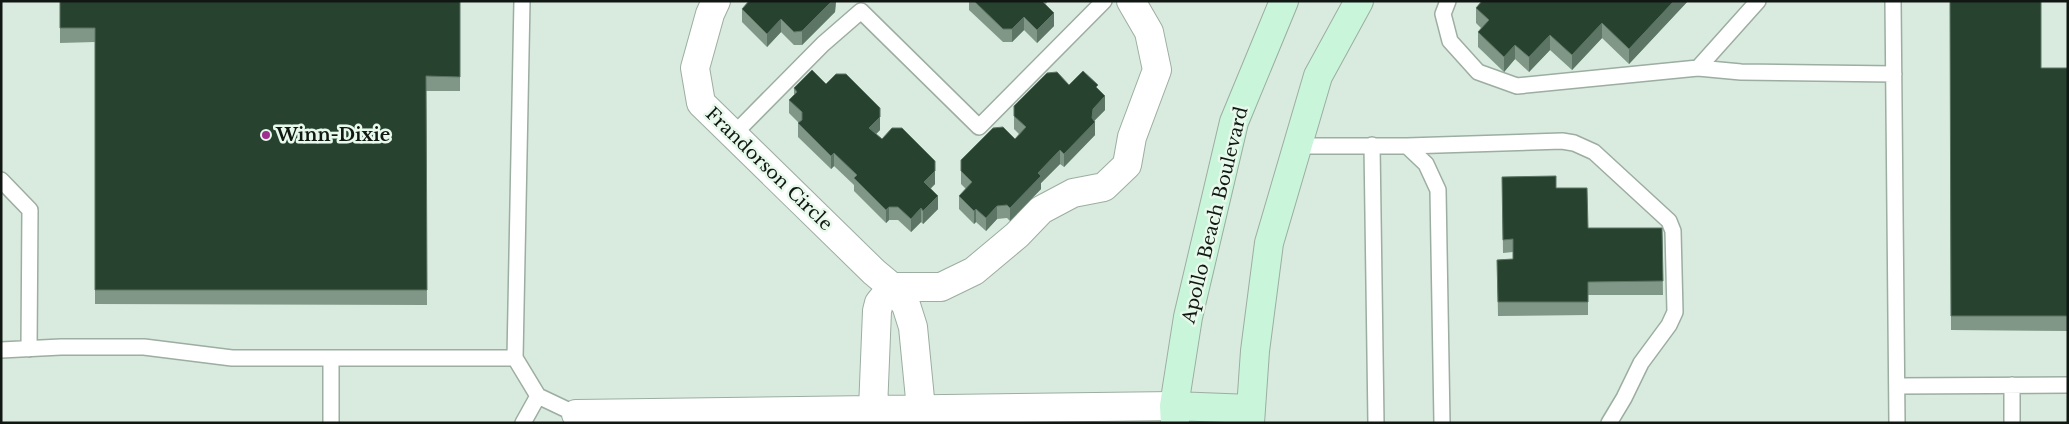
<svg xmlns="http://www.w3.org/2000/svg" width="2069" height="424" font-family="'Libre Baskerville',serif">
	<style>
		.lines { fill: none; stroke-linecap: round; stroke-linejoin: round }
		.lane-casing { stroke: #9cada1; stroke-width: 18 }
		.street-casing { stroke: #9cada1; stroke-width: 30 }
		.secondary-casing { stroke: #9cada1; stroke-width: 30 }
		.lane { stroke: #fff; stroke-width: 15 }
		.street { stroke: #fff; stroke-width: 28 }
		.secondary { stroke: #c9f5db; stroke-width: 28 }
		.wall { fill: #809787 }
		.shaded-wall { fill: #5c7564 }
		.building { fill: #274330; stroke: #5c7564 }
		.poi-dot { fill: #9e308f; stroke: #e7f9eb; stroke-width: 2 }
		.labels { text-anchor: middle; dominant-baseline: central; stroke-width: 5; stroke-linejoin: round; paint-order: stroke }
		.poi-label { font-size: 18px; font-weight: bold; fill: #111712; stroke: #e7f9eb; text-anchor: start }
		.street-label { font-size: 18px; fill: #111712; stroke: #e7f9eb }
	</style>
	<rect width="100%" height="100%" fill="#d9ebde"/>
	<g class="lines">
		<g class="lane-casing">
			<path id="lane" d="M 1448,1 L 1443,14 L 1450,41 L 1478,72 L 1517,86 L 1698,68 L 1741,72 L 1894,74
				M 1893,1 L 1897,423
				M 1698,68 L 1758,1
				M 733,135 L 823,44 L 861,11 L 979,127 L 1104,1
				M 1372,145 L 1376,423
				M 1298,146 L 1407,146 L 1426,164 L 1438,190 L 1442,423
				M 1407,146 L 1562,141 L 1574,143 L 1594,152 L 1669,221 L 1673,231 L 1675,312 L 1669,325 L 1641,363 L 1624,398 L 1609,423
				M 1,180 L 30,210 L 29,349
				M 1,350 L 61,347 L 144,347 L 232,358 L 515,358 L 522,1
				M 515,358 L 538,396 L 576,414
				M 1897,386 L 2068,385
				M 331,423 L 331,358
				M 523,423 L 538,396
				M 2012,423 L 2012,385"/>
		</g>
		<g class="street-casing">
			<path id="street" d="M 716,1 L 710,14 L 695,68 L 701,103 L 874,272 L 892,287 L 941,287 L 974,271 L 1017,235 L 1041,210 L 1073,193 L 1104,187 L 1127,165 L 1132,137 L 1157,70 L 1149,32 L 1131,1
				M 873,409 L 877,311 L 879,303 L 892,287 L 906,305 L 913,327 L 921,409
				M 576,414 L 1174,406"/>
		</g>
		<g class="secondary-casing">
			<path id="secondary" d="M 1174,406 L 1251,409
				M 1175,423 L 1174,406 L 1188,317 L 1234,122 L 1284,1
				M 1250,423 L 1255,351 L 1269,243 L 1318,76 L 1359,1"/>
		</g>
		<use href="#lane" class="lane"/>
		<use href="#street" class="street"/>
		<use href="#secondary" class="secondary"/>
	</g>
	<path class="wall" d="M 60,1 L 460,1 L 460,91 L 426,91 L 427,305 L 95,304 L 95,42 L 60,43 Z
		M 836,1 L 835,12 L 802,45 L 794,45 L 781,32 L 767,47 L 742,22 L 742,9 Z
		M 969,1 L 1047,1 L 1047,3 L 1045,4 L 1054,26 L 1037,43 L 1024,30 L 1012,42 L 1003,42 L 969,10 Z
		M 1482,1 L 1688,1 L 1629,64 L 1602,38 L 1572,70 L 1550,50 L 1529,72 L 1515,59 L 1504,72 L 1478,47 L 1478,32 L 1481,28 L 1476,23 L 1476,8 Z
		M 1950,1 L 2041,68 L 2068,68 L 2068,331 L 1951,330 Z
		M 826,84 L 880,130 L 876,134 L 935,184 L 931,188 L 938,209 L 923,224 L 921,222 L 911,232 L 898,220 L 889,220 L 886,223 L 854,191 L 854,185 L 834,166 L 831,169 L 798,137 L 798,123 L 799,123 L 789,113 L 789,100 L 794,95 L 794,88 Z
		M 1069,85 L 1098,90 L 1105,110 L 1094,121 L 1095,135 L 1064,167 L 1060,164 L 1041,183 L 1041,189 L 1010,221 L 1007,218 L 997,219 L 986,231 L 976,222 L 974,224 L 959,209 L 959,196 L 966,189 L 961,184 L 961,160 L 1015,139 L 1019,134 L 1014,129 L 1014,106 Z
		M 1502,177 L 1556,188 L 1588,228 L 1662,228 L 1663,295 L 1588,295 L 1588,315 L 1498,316 L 1497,260 L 1513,259 L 1513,252 L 1503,253 Z"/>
	<path class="shaded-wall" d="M 832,1 L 836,1 L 835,12 L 802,45 L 802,31 Z
		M 1674,1 L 1688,1 L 1629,64 L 1629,49 Z
		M 1054,13 L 1054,26 L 1037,43 L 1037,30 Z
		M 1024,17 L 1024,30 L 1012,42 L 1012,29 Z
		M 781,19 L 781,32 L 767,47 L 767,34 Z
		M 1602,23 L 1602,38 L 1572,70 L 1572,55 Z
		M 1550,35 L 1550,50 L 1529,72 L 1529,57 Z
		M 1515,45 L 1515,59 L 1504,72 L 1504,57 Z
		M 1105,96 L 1105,110 L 1093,122 L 1095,122 L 1095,135 L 1064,167 L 1064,154 L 1092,118 L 1093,109 Z
		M 880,117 L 880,130 L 869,141 L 869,128 Z
		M 1060,150 L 1060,164 L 1041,183 L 1041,189 L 1010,221 L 1010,208 L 1038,173 Z
		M 834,153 L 834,166 L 831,169 L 831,156 Z
		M 935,171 L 935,184 L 924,195 L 924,182 Z
		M 938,196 L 938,209 L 923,224 L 923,211 Z
		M 997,206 L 997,219 L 986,231 L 986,218 Z
		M 889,207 L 889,220 L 886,223 L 886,210 Z
		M 921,208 L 921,222 L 911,232 L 911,219 Z
		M 976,209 L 976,222 L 974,224 L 974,211 Z"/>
	<path class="building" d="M 60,1 L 460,1 L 460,77 L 426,76 L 427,290 L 95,290 L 95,28 L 60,28 Z
		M 749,1 L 832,1 L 802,31 L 794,32 L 781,19 L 767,34 L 742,9 Z
		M 974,1 L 1042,1 L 1054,13 L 1037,30 L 1024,17 L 1012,29 L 1003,29 Z
		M 1482,1 L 1674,1 L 1629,49 L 1602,23 L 1572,55 L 1550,35 L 1529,57 L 1515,45 L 1504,57 L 1478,32 L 1489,20 L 1476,8 Z
		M 1950,1 L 2041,1 L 2041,68 L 2068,68 L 2068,316 L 1951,316 Z
		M 812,70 L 826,84 L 836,74 L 846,74 L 880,108 L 880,117 L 869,128 L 882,139 L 892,128 L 902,128 L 935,161 L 935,171 L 924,182 L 938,196 L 923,211 L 921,208 L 911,219 L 898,207 L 889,207 L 886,210 L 854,178 L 857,175 L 834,153 L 831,156 L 798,123 L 802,120 L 802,112 L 789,100 L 797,92 L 794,88 Z
		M 1083,71 L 1098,85 L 1096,87 L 1105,96 L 1093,109 L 1092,118 L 1095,122 L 1064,154 L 1060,150 L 1038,173 L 1041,176 L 1010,208 L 1007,205 L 997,206 L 986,218 L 976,209 L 974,211 L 959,196 L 972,182 L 961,171 L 961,160 L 993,128 L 1003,127 L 1015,139 L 1026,127 L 1014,116 L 1014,106 L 1047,73 L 1057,72 L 1069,85 Z
		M 1556,176 L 1556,188 L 1587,188 L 1588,228 L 1662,228 L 1663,281 L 1588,282 L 1588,302 L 1498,302 L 1497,260 L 1513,259 L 1513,239 L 1503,240 L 1502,177 Z"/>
	<circle class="poi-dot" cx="266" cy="135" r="5"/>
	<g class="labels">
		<g class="poi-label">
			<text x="276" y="135">Winn-Dixie</text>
		</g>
		<g class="street-label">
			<text transform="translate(769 169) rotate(44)">Frandorson Circle</text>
			<text transform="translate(1215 215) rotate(-76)">Apollo Beach Boulevard</text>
		</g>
	</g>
	<rect width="2069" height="424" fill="none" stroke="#111712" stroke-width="5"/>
</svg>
